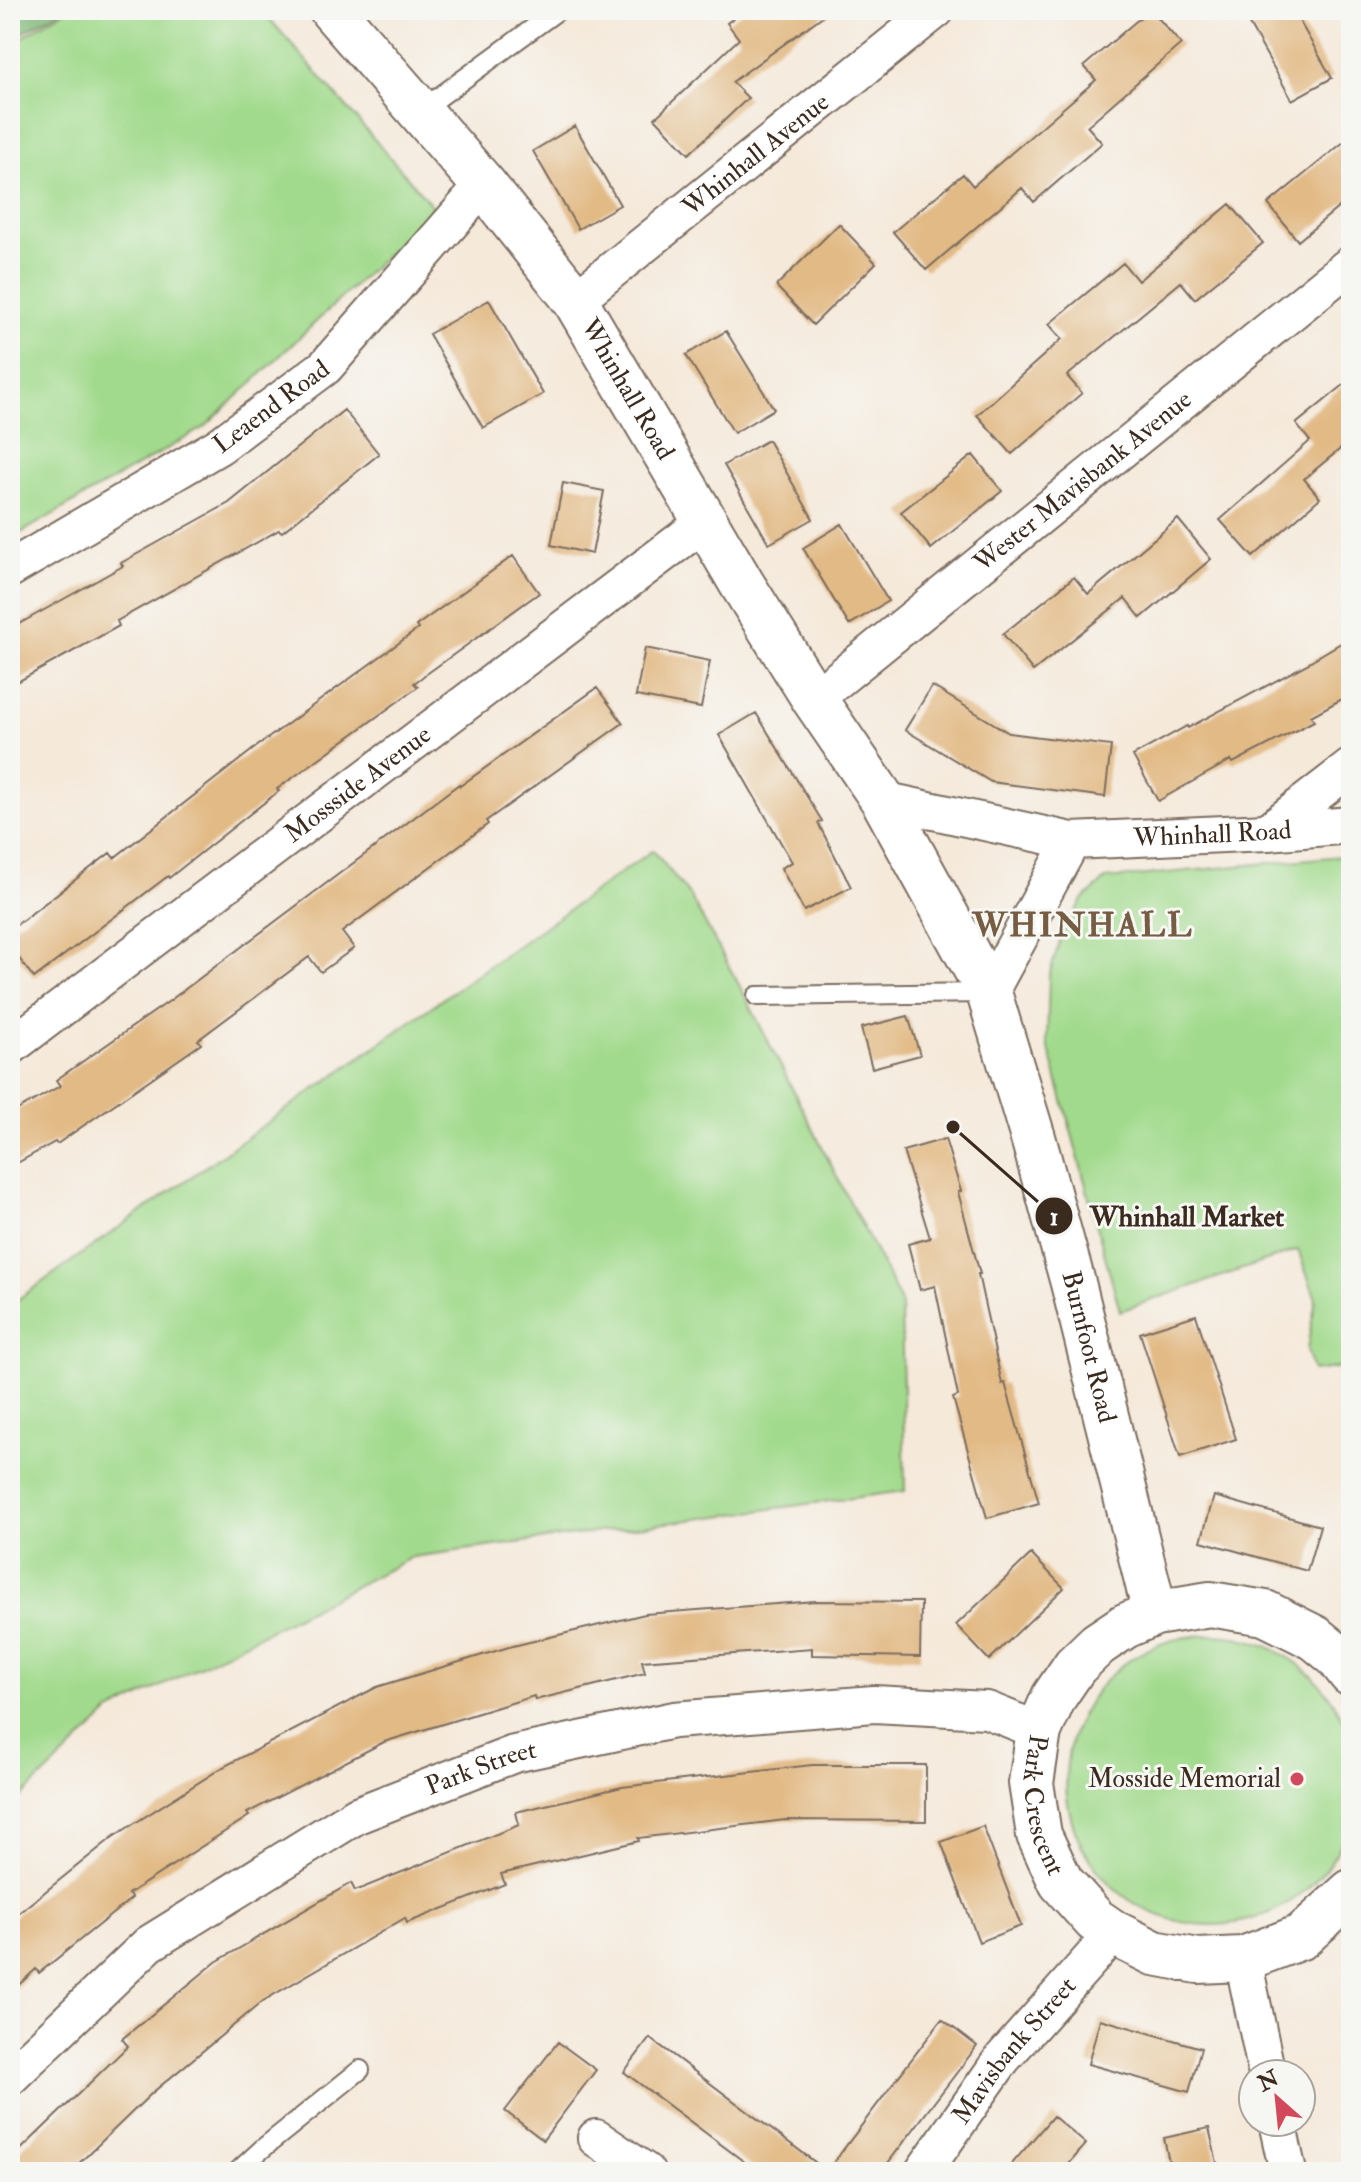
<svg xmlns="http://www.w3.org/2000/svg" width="1361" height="2182" font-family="'IM FELL Double Pica',serif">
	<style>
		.green { fill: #a1da8c; stroke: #6e8255; stroke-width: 2 }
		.forest { fill: #80ba78; stroke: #5e724b; stroke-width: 2 }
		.building { fill: #e2ba85 }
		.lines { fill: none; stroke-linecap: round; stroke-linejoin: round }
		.service-casing { stroke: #7c6d60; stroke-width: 22 }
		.minor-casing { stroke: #7c6d60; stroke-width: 40 }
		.tertiary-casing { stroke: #7c6d60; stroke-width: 48 }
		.service { stroke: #fff; stroke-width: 18 }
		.minor { stroke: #fff; stroke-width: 36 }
		.tertiary { stroke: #fff; stroke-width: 44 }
		.poi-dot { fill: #d1495b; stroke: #f6f6f2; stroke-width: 3 }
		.labels { text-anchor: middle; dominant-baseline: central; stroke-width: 6; stroke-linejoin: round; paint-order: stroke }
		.street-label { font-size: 26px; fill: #3b2a1e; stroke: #f6f6f2 }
		.poi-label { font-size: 26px; fill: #3b2a1e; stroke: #f6f6f2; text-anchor: end }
		.district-label { font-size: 34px; font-weight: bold; letter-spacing: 2px; fill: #755c42; stroke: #f6f6f2 }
		.leader { fill: none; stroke: #3b2a1e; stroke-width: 3 }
		.callout-dot { fill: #3b2a1e; stroke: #f6f6f2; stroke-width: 3 }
		.mark-label { font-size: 24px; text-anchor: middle; font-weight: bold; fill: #fff }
		.callout-label { font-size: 28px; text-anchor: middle; font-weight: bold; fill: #3b2a1e; stroke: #f6f6f2; stroke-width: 6; stroke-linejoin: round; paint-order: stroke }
	</style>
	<rect width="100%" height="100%" fill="#f6f6f2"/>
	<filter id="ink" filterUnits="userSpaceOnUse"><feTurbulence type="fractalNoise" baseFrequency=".0125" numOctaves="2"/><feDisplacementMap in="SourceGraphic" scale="16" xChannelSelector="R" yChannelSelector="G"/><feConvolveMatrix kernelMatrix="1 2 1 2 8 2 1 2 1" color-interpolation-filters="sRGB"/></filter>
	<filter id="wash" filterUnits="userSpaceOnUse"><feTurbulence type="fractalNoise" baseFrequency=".006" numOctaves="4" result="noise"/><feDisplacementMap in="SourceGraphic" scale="32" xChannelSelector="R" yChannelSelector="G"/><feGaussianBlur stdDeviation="1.8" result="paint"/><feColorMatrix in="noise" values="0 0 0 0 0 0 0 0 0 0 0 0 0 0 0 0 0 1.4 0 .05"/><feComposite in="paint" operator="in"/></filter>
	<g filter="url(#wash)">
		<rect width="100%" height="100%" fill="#f5e9da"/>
		<path class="green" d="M 66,10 L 262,10 L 435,209 L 205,427 L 10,539 L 10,45 Z
			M 653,850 L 690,896 L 743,992 L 901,1302 L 905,1491 L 412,1557 L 110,1712 L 10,1808 L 10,1303 L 14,1302 Z
			M 1351,855 L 1351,1366 L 1313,1371 L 1307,1349 L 1316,1299 L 1298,1250 L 1120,1311 L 1047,1042 L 1049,976 L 1062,934 L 1083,900 L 1106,879 Z
			M1066 1780a145 145 0 1 1 290 0a145 145 0 1 1-290 0Z"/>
		<path class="forest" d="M 10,10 L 62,10 L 10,40 Z"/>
		<g id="blocks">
			<path class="building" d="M 745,10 L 831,10 L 732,82 L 748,98 L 689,154 L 655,118 L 739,39 L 727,23 Z
				M 1149,10 L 1151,10 L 1181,44 L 1087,126 L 1102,143 L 1034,202 L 1022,188 L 926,270 L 893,232 L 963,174 L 973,186 L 1096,80 L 1084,66 Z
				M 1241,10 L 1293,10 L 1332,78 L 1292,100 Z
				M 575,126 L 620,205 L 578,229 L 533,151 Z
				M 1351,136 L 1351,197 L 1298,241 L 1268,204 Z
				M 1230,204 L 1263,243 L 1195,299 L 1181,282 L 1067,376 L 1082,393 L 1012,454 L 977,415 L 1062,339 L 1049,324 L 1123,263 L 1138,281 Z
				M 839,224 L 876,263 L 813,325 L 776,286 Z
				M 489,300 L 543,394 L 483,428 L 429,334 Z
				M 726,331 L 774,409 L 734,433 L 686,355 Z
				M 1351,379 L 1351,440 L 1304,479 L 1320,498 L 1253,557 L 1220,520 L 1310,441 L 1296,424 Z
				M 344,410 L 379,454 L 282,532 L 279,530 L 117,621 L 119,626 L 10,686 L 10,629 L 123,566 L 121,563 L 229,503 Z
				M 768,440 L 813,519 L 769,544 L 724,465 Z
				M 973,455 L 1002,491 L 931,549 L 901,512 Z
				M 563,483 L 604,491 L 592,554 L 551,545 Z
				M 1178,519 L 1211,559 L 1141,618 L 1125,598 L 1033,671 L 1003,634 L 1074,577 L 1088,594 Z
				M 842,524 L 888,601 L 849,625 L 803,548 Z
				M 513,556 L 539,593 L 414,683 L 418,687 L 277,789 L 279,791 L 169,878 L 168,876 L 34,978 L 10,946 L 10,930 L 110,853 L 114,858 L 260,744 L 418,629 L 416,626 Z
				M 1351,637 L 1351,694 L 1311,716 L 1314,721 L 1233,763 L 1231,760 L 1158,801 L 1133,756 L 1187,726 L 1188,728 L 1309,663 L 1309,662 Z
				M 645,648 L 710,661 L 701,708 L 636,696 Z
				M 932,686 L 1009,733 L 1111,746 L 1105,797 L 991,782 L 905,730 Z
				M 597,688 L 623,723 L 486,821 L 488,824 L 342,932 L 354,948 L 321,972 L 309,957 L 198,1040 L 201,1044 L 57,1144 L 55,1142 L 10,1167 L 10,1114 L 60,1086 L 56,1080 L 168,1002 L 459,784 L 460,786 Z
				M 756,713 L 822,821 L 818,823 L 851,887 L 804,911 L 781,868 L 792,862 L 719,735 Z
				M 908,1016 L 920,1055 L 872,1068 L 861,1028 Z
				M 945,1139 L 961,1191 L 958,1192 L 980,1274 L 978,1274 L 1002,1384 L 1005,1383 L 1039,1503 L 987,1518 L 953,1398 L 958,1396 L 935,1286 L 920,1290 L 908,1244 L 930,1238 L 903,1151 Z
				M 1196,1315 L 1236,1439 L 1180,1457 L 1140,1333 Z
				M 1214,1496 L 1320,1526 L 1307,1571 L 1201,1541 Z
				M 1031,1554 L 1064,1588 L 989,1660 L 956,1625 Z
				M 816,1601 L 921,1602 L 920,1657 L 812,1655 L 812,1648 L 642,1661 L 645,1673 L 535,1700 L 534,1696 L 384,1742 L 247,1813 L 249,1816 L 128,1894 L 132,1898 L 39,1973 L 36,1969 L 10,1993 L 10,1920 L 113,1837 L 223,1767 L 377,1687 L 509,1647 L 645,1614 Z
				M 812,1765 L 926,1765 L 926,1821 L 785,1820 L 638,1838 L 639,1841 L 501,1874 L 505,1884 L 407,1923 L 405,1918 L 263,2001 L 152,2093 L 70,2172 L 10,2172 L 10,2160 L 128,2046 L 122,2039 L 216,1962 L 351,1883 L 355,1891 L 519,1825 L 516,1812 L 622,1787 Z
				M 983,1826 L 1021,1926 L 979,1942 L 941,1842 Z
				M 942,2019 L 977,2046 L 881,2172 L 758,2172 L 624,2072 L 650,2038 L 827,2171 Z
				M 1100,2019 L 1201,2048 L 1189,2092 L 1088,2064 Z
				M 558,2042 L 596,2070 L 543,2140 L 505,2111 Z
				M 1053,2116 L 1086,2144 L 1062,2172 L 1005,2172 Z
				M 1209,2128 L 1219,2172 L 1171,2172 L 1164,2138 Z"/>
		</g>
	</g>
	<g filter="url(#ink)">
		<use href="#blocks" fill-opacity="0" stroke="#7c6d60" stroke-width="2"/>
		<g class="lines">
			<g class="service-casing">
				<path id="service" d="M 420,111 L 558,10
					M 757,996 L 986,993
					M 237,2172 L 262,2149 L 360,2070"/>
			</g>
			<g class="minor-casing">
				<g id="minor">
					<path id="s1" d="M 575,300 L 936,10"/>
					<path id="s2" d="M 10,569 L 219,446 L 325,367 L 484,185"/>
					<path id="s3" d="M 814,699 L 1351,264"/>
					<path id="s4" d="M 883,800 L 1072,841 L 1267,832 L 1351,825"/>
					<path d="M 1267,832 L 1351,767"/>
					<path d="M 989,993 L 1072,841"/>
					<path id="s5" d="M 10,1047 L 705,522"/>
					<path d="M 1243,1959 L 1267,2074"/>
					<path id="s6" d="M 10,2077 L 149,1944 L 357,1815 L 514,1754 L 674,1720 L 874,1704 L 987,1710 L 1039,1731"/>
					<path d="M 1277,2122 L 1288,2172"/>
					<path d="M 596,2138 L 646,2172"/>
					<path id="s7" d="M 923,2172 L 1002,2059 L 1114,1933"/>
				</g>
			</g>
			<g class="tertiary-casing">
				<g id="tertiary">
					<path id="s8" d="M 332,10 L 484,185 L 575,300 L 742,584 L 814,699 L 883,800 L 989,993 L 1034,1141 L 1073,1283 L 1155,1613"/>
					<path id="s9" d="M 1351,1674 L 1337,1656 L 1315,1638 L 1265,1613 L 1210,1604 L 1155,1613 L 1125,1626 L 1098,1644 L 1075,1666 L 1054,1697 L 1039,1731 L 1031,1783 L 1039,1835 L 1061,1882 L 1095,1920 L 1114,1933 L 1154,1953 L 1198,1961 L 1243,1959 L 1301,1937 L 1351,1892"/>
				</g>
			</g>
			<use href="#service" class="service"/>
			<use href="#minor" class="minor"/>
			<use href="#tertiary" class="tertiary"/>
		</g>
	</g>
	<circle class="poi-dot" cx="1297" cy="1779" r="8"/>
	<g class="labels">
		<g class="street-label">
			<text stroke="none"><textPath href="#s1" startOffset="232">Whinhall Avenue</textPath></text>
			<text stroke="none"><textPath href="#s8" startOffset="482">Whinhall Road</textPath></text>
			<text stroke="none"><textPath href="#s2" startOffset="308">Leaend Road</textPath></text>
			<text stroke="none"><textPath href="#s3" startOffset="346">Wester Mavisbank Avenue</textPath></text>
			<text stroke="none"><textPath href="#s5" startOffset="436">Mossside Avenue</textPath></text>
			<text stroke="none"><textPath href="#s4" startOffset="334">Whinhall Road</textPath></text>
			<text stroke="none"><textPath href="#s8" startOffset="1554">Burnfoot Road</textPath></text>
			<text stroke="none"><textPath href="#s6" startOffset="570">Park Street</textPath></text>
			<text stroke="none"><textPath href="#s9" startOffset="466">Park Crescent</textPath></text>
			<text stroke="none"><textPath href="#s7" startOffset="152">Mavisbank Street</textPath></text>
		</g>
		<g class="poi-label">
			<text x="1281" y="1779">Mosside Memorial</text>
		</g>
		<g class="district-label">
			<text x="1083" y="925">WHINHALL</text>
		</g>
	</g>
	<path class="leader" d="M953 1127L1054 1216"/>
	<g class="callout-dot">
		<circle cx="953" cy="1127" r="8"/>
		<circle cx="1054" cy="1216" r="20"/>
	</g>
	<g class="mark-label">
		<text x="1054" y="1225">1</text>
	</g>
	<g class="callout-label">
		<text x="1187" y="1226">Whinhall Market</text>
	</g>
	<rect width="1361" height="2182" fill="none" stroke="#f6f6f2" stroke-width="40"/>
	<g transform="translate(1277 2098) rotate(333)"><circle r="38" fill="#f6f6f2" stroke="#aba49d" stroke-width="2"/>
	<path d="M0-6L14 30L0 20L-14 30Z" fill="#d1495b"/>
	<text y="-12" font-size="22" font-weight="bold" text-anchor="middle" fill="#3b2a1e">N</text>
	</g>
</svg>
